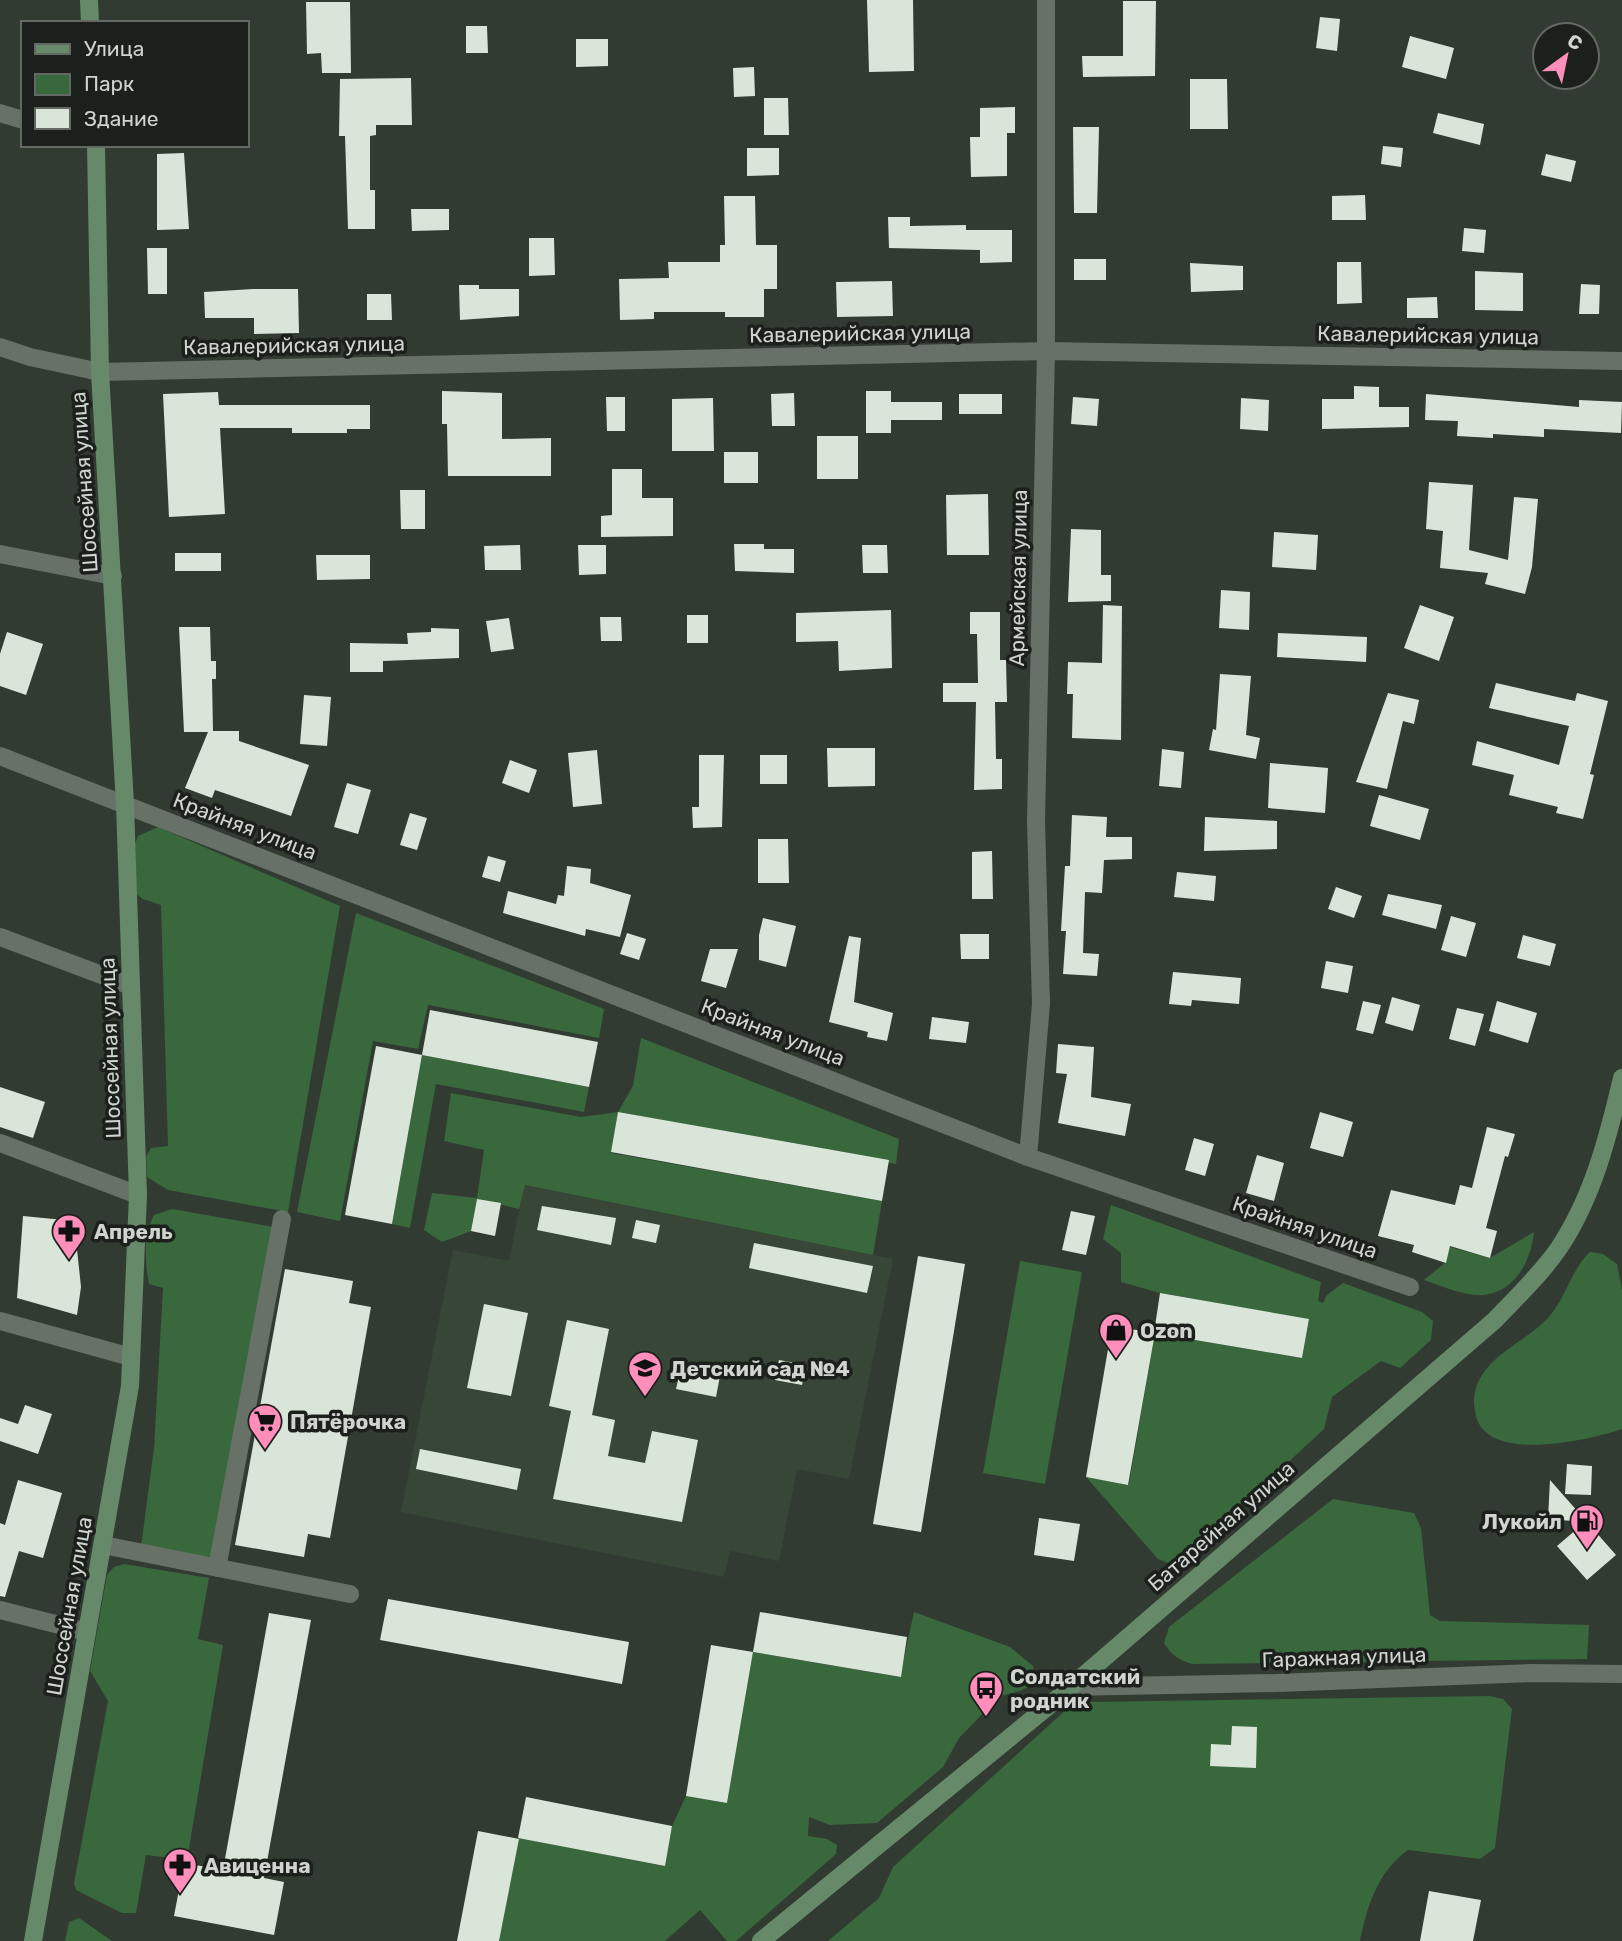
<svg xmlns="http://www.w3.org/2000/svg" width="1622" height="1941" font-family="Rubik,sans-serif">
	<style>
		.built { fill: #384638 }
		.green { fill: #38683c }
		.building { fill: #dae5da }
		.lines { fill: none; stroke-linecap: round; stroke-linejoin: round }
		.minor { stroke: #677167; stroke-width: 18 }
		.tertiary { stroke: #677167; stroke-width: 18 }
		.secondary { stroke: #668969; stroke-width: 18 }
		.labels { text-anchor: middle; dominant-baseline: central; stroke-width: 7; stroke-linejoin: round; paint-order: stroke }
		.street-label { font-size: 21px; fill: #cfd4cf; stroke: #1c201d }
		.poi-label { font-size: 21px; font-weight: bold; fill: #cfd4cf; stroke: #1c201d; text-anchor: start }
	</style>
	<rect width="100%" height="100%" fill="#323b32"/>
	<path class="built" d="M 524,1185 L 893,1259 L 849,1479 L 797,1469 L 779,1561 L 730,1551 L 724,1577 L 401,1512 L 453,1250 L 509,1261 Z"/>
	<path class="green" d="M 158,827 L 340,906 L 288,1212 L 168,1190 L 147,1177 L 146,1157 L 151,1148 L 168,1146 L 161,905 L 143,899 L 136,894 L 135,844 L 138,836 Z
		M 356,913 L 604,1009 L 599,1038 L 428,1005 L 418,1049 L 373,1041 L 340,1221 L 297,1212 Z
		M 641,1038 L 899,1139 L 896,1164 L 618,1112 L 611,1153 L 882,1201 L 873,1255 L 525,1185 L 519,1209 L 477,1199 L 471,1231 L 442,1242 L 424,1230 L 432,1193 L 477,1198 L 484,1150 L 444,1141 L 451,1093 L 581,1117 L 618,1112 L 633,1086 Z
		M 422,1055 L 589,1087 L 584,1112 L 436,1084 L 410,1228 L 392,1224 Z
		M 1111,1205 L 1321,1282 L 1318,1301 L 1323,1303 L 1327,1295 L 1343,1283 L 1422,1312 L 1433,1321 L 1431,1340 L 1400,1368 L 1381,1361 L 1332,1397 L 1324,1429 L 1176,1566 L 1158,1559 L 1086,1477 L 1129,1484 L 1155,1333 L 1302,1358 L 1309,1320 L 1160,1293 L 1121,1282 L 1121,1253 L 1103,1239 Z
		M 172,1209 L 274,1227 L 210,1561 L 141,1547 L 154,1448 L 163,1288 L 149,1284 C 145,1263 143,1235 154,1215 Z
		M 1534,1232 C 1531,1260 1516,1292 1483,1295 C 1463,1296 1442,1286 1424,1280 L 1445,1263 L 1450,1247 L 1490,1258 Z
		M 1590,1252 L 1603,1254 L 1617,1264 L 1622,1290 L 1622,1429 C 1589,1440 1488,1464 1476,1416 C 1472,1401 1474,1388 1482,1375 C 1497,1351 1528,1339 1547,1319 C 1566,1299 1570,1271 1590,1252 Z
		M 1020,1261 L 1082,1272 L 1045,1484 L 983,1473 Z
		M 1333,1499 L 1414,1513 L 1421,1528 L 1430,1615 L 1440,1621 L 1589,1625 L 1587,1659 L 1192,1664 C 1178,1659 1172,1656 1164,1643 L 1169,1627 Z
		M 124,1564 L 209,1578 L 198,1639 L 223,1645 L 187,1860 L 146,1855 L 136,1913 L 122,1913 L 76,1890 L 74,1883 L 108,1701 L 90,1671 L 107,1575 L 114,1567 Z
		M 914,1612 L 1010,1647 L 1033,1666 L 1037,1682 L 1020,1691 L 1000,1696 L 959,1738 L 943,1767 L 877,1823 L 830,1825 L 809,1817 L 808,1836 L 827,1839 L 837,1845 L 836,1854 L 736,1941 L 727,1941 L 700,1910 L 665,1941 L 499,1941 L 519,1838 L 664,1866 L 672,1826 L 686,1796 L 727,1803 L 753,1652 L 900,1677 Z
		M 1490,1696 L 1503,1699 L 1512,1709 L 1495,1848 L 1480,1859 L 1408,1850 C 1378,1871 1367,1906 1360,1941 L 828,1941 L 879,1898 L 893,1867 L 1068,1708 L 1090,1702 Z
		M 79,1918 L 112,1941 L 65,1941 L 69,1922 Z"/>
	<path class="building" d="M 867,0 L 913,0 L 914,71 L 869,72 Z
		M 1123,1 L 1156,1 L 1155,76 L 1083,77 L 1082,56 L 1123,56 Z
		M 306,2 L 350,2 L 351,73 L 322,73 L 321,53 L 307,54 Z
		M 1320,17 L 1340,19 L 1337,51 L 1316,48 Z
		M 466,26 L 487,26 L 488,53 L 466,53 Z
		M 1410,36 L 1454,48 L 1446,79 L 1402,67 Z
		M 576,39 L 608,39 L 608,66 L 576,67 Z
		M 754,67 L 755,96 L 734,97 L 733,68 Z
		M 411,78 L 412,125 L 376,125 L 376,135 L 370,136 L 370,190 L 375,190 L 375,229 L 348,229 L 345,136 L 339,136 L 340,79 Z
		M 1190,79 L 1227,79 L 1228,129 L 1190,129 Z
		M 764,98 L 788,98 L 789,135 L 764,135 Z
		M 1015,107 L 1015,133 L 1007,133 L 1007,176 L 971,177 L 970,137 L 980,137 L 980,108 Z
		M 1438,113 L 1484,124 L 1480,145 L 1433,133 Z
		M 1073,127 L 1099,127 L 1097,213 L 1074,213 Z
		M 1383,146 L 1403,148 L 1401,167 L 1381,164 Z
		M 747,148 L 779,148 L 779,175 L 747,176 Z
		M 184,153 L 189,229 L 157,230 L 157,154 Z
		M 1546,154 L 1576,161 L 1571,182 L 1541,175 Z
		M 1365,195 L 1366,220 L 1332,220 L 1332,196 Z
		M 724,196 L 755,196 L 756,245 L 777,245 L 777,289 L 764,289 L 764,317 L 725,317 L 725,312 L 654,312 L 654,319 L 620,320 L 619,279 L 669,278 L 668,262 L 720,262 L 720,245 L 725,245 Z
		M 411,209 L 449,209 L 449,230 L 412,231 Z
		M 888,217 L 910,217 L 910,226 L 966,225 L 966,230 L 1012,230 L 1012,262 L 980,263 L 980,250 L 889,248 Z
		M 1464,228 L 1486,230 L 1484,253 L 1462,251 Z
		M 529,238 L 554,238 L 555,275 L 529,276 Z
		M 147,248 L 167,248 L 167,294 L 148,294 Z
		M 1074,259 L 1106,259 L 1106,280 L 1074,280 Z
		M 1337,262 L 1361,262 L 1362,303 L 1337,304 Z
		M 1190,263 L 1243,266 L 1243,290 L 1191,292 Z
		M 1475,271 L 1523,273 L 1523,311 L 1475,310 Z
		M 892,281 L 893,316 L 837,317 L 836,282 Z
		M 1581,284 L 1600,285 L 1599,314 L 1579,314 Z
		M 459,285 L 479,285 L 479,289 L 519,289 L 519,316 L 460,320 Z
		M 253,289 L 298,289 L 299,333 L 254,334 L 254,318 L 205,318 L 204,292 Z
		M 367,294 L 391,294 L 392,320 L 367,320 Z
		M 1437,297 L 1438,318 L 1407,318 L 1407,298 Z
		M 1354,386 L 1379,387 L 1379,407 L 1409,407 L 1409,427 L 1322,429 L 1322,399 L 1354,399 Z
		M 442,391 L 502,393 L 502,439 L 551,438 L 551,476 L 448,476 L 447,424 L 442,424 Z
		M 866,391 L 891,391 L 891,402 L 942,402 L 942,420 L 891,420 L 891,433 L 866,433 Z
		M 218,392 L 219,405 L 370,405 L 370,429 L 347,429 L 347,433 L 292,433 L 292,428 L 220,428 L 225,514 L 169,517 L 163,394 Z
		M 794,393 L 795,426 L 772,426 L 771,394 Z
		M 959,394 L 1002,394 L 1002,414 L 959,414 Z
		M 1426,394 L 1579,407 L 1579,400 L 1622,402 L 1621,433 L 1544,429 L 1544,437 L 1493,434 L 1493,438 L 1457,436 L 1458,421 L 1425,420 Z
		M 606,397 L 625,397 L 625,431 L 607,431 Z
		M 1073,397 L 1099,399 L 1097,426 L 1071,424 Z
		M 713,398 L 714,451 L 672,451 L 672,399 Z
		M 1241,398 L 1269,400 L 1268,431 L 1240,429 Z
		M 817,436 L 858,436 L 858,479 L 817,479 Z
		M 724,452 L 758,452 L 758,483 L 724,483 Z
		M 612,469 L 642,469 L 642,498 L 673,498 L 673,536 L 601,537 L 601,516 L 612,515 Z
		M 1429,482 L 1473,485 L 1469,550 L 1508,560 L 1514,497 L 1538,499 L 1532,567 L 1525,594 L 1485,584 L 1488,573 L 1440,568 L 1443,531 L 1426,529 Z
		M 400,490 L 425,490 L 425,529 L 401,529 Z
		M 988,494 L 989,555 L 947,555 L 946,495 Z
		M 1071,529 L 1101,530 L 1101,575 L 1111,575 L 1111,601 L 1068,602 Z
		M 1274,532 L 1318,535 L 1316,570 L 1272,567 Z
		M 734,544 L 764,544 L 764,549 L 794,549 L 794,573 L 735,571 Z
		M 520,545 L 521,570 L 485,570 L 484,546 Z
		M 578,545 L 606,545 L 606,574 L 579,575 Z
		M 862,545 L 887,545 L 888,573 L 863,573 Z
		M 175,553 L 221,553 L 221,571 L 175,571 Z
		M 316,555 L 370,555 L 370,579 L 317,580 Z
		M 1221,590 L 1250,592 L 1249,630 L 1219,628 Z
		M 1103,605 L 1122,606 L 1121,740 L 1072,738 L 1073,694 L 1067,694 L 1068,662 L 1102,663 Z
		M 1420,605 L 1454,617 L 1439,661 L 1404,648 Z
		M 891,610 L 892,668 L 839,671 L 838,641 L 796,642 L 796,613 Z
		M 970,612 L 1000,612 L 1000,660 L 1006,660 L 1007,702 L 995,702 L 996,759 L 1002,759 L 1002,789 L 974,790 L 976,702 L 943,702 L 943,683 L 978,683 L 977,634 L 970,634 Z
		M 687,615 L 708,615 L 708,643 L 687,643 Z
		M 600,617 L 621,617 L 622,641 L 601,641 Z
		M 509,618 L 514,649 L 491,652 L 486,621 Z
		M 179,627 L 210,627 L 211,661 L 216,661 L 216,679 L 212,679 L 213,731 L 239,731 L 239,741 L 309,765 L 291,816 L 215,790 L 212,798 L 185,788 L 208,732 L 184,732 Z
		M 431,628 L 459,629 L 459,658 L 383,661 L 383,672 L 350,672 L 350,643 L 408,644 L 407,633 L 431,632 Z
		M 7,632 L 43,644 L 26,695 L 0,686 L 0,654 Z
		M 1278,633 L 1367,637 L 1366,662 L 1277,657 Z
		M 1220,674 L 1251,676 L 1246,735 L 1260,738 L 1256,759 L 1209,750 L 1213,729 L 1216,730 Z
		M 1496,683 L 1575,701 L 1577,693 L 1608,701 L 1590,774 L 1594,775 L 1583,819 L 1556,813 L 1558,807 L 1509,795 L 1514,775 L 1472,765 L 1477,741 L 1559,765 L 1569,726 L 1489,708 Z
		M 1388,693 L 1419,700 L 1414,724 L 1403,721 L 1387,789 L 1356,782 Z
		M 304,695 L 331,697 L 327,746 L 300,744 Z
		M 827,748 L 875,748 L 875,786 L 828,787 Z
		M 1162,749 L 1184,752 L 1181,788 L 1159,786 Z
		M 597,750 L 602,804 L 573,807 L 568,753 Z
		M 699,755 L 724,755 L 722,827 L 693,828 L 692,807 L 699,807 Z
		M 760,755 L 787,755 L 787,784 L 760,784 Z
		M 510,760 L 537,770 L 529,793 L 502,783 Z
		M 1270,763 L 1328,768 L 1325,813 L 1268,808 Z
		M 347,783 L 371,790 L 358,834 L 334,827 Z
		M 1379,795 L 1429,809 L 1420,840 L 1370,826 Z
		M 410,813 L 427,818 L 417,850 L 400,845 Z
		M 1072,815 L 1107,817 L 1106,837 L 1132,837 L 1132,859 L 1104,860 L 1102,893 L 1085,892 L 1083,953 L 1099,954 L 1097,976 L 1063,974 L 1066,931 L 1061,931 L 1065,866 L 1070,866 Z
		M 1205,817 L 1277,821 L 1277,849 L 1204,851 Z
		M 758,839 L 788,839 L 789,883 L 758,883 Z
		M 992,851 L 993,899 L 972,899 L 972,852 Z
		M 488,856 L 506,861 L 500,882 L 482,877 Z
		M 567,866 L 591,869 L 590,883 L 631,895 L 620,937 L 586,929 L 585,936 L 503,913 L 508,891 L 556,904 L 558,895 L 564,896 Z
		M 1177,872 L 1216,876 L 1214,901 L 1174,897 Z
		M 1336,887 L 1362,896 L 1354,918 L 1328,909 Z
		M 1388,894 L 1442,905 L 1436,929 L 1382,915 Z
		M 1451,916 L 1476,923 L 1466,957 L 1441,950 Z
		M 763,918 L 796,926 L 786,967 L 759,960 L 759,935 Z
		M 627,933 L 646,939 L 639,960 L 620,954 Z
		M 960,934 L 989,934 L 989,959 L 961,959 Z
		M 1523,935 L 1556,944 L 1550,966 L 1517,958 Z
		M 849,936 L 861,938 L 854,1002 L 893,1013 L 887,1041 L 867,1037 L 868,1032 L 829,1022 Z
		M 710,949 L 738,949 L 726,988 L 701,981 Z
		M 1326,961 L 1353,966 L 1348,993 L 1321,988 Z
		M 1173,972 L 1241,978 L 1239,1004 L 1192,1000 L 1191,1006 L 1169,1004 Z
		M 1392,997 L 1420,1005 L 1413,1031 L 1385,1023 Z
		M 1363,1001 L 1381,1005 L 1373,1034 L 1356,1030 Z
		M 1497,1001 L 1537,1013 L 1528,1043 L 1489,1031 Z
		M 1457,1008 L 1484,1014 L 1475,1046 L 1449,1039 Z
		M 430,1010 L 598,1042 L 589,1087 L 422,1055 L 392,1224 L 345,1215 L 376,1046 L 422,1055 Z
		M 932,1017 L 969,1022 L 966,1043 L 929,1039 Z
		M 1058,1044 L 1094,1047 L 1091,1097 L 1131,1104 L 1125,1136 L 1058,1123 L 1067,1074 L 1056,1073 Z
		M 0,1087 L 45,1102 L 33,1138 L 0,1127 Z
		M 618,1112 L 889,1160 L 882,1201 L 611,1152 Z
		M 1320,1112 L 1353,1122 L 1343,1157 L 1310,1148 Z
		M 1487,1127 L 1515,1134 L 1508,1157 L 1505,1156 L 1486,1228 L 1497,1231 L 1490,1258 L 1450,1246 L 1446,1263 L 1412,1252 L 1414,1245 L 1378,1236 L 1391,1190 L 1455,1205 L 1460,1185 L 1472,1188 Z
		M 1194,1138 L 1214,1144 L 1205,1176 L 1185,1170 Z
		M 1257,1155 L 1284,1163 L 1274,1201 L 1246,1193 Z
		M 477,1199 L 501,1203 L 495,1236 L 471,1231 Z
		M 542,1206 L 616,1218 L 611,1245 L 537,1230 Z
		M 1071,1211 L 1095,1216 L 1086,1255 L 1062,1250 Z
		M 23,1216 L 74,1221 L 81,1287 L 77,1315 L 17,1298 Z
		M 636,1220 L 660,1225 L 656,1243 L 632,1238 Z
		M 754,1243 L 873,1266 L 867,1293 L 749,1268 Z
		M 918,1256 L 965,1264 L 921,1532 L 873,1524 Z
		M 285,1269 L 353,1281 L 349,1303 L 371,1307 L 330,1538 L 308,1534 L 304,1557 L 235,1545 Z
		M 1160,1293 L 1309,1319 L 1302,1358 L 1154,1333 Z
		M 484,1304 L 528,1313 L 511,1396 L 467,1388 Z
		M 567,1320 L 609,1329 L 592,1415 L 615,1420 L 608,1456 L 645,1463 L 652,1431 L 698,1440 L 682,1522 L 553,1499 L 571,1411 L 549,1406 Z
		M 1112,1326 L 1155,1333 L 1128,1485 L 1086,1477 Z
		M 779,1360 L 806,1365 L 802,1385 L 775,1380 Z
		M 681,1368 L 720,1376 L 716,1397 L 676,1389 Z
		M 25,1405 L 52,1414 L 38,1454 L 0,1441 L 0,1418 L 18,1424 Z
		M 420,1449 L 521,1469 L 517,1490 L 416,1469 Z
		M 1567,1464 L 1592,1466 L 1591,1495 L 1565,1494 Z
		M 18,1480 L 62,1493 L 43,1558 L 19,1551 L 5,1597 L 0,1596 L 0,1523 L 5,1525 Z
		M 1550,1480 L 1616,1555 L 1587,1580 L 1557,1546 L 1585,1522 L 1548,1519 Z
		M 1039,1518 L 1080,1524 L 1074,1561 L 1034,1555 Z
		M 388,1599 L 629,1642 L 622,1684 L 380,1640 Z
		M 760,1612 L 907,1637 L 901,1677 L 753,1652 L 727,1803 L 686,1796 L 711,1645 L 753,1652 Z
		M 269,1613 L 311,1620 L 264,1878 L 284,1882 L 274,1935 L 174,1916 L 184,1863 L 223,1870 Z
		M 1232,1726 L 1257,1727 L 1256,1768 L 1210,1766 L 1211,1744 L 1231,1745 Z
		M 526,1797 L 672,1826 L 665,1866 L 518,1838 Z
		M 478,1831 L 519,1839 L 499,1941 L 457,1941 Z
		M 1429,1891 L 1481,1900 L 1473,1941 L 1420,1941 Z"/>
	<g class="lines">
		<path class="minor" d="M 0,113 L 23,120
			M 0,347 L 30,357 L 100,372
			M 0,554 L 113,576
			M 0,756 L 1028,1157 L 1410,1287
			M 0,937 L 131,986
			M 0,1143 L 138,1195
			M 1028,1157 L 1041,1004 L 1036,821 L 1046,351 L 1046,0
			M 0,1321 L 131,1357
			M 103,1545 L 350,1594
			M 217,1568 L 282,1219
			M 0,1610 L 87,1632"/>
		<path class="tertiary" d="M 100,372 L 1046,351 L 1622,361
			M 1068,1687 L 1278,1683 L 1532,1673 L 1622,1674"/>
		<path class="secondary" d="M 89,0 L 90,23
			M 33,1941 L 130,1386 L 138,1195 L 125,804 L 100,372 L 96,145
			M 761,1941 L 1052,1703 L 1495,1320 C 1517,1297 1541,1274 1559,1248 C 1593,1197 1608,1137 1622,1078"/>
	</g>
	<defs>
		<g id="pharmacy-pin" transform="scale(1.75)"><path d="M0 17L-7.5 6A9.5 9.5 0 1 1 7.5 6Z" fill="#ff8eba" stroke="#1c201d"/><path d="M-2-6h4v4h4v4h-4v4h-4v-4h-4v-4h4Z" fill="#111"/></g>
		<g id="shop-pin" transform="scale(1.75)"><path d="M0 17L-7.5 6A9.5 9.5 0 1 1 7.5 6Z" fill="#ff8eba" stroke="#1c201d"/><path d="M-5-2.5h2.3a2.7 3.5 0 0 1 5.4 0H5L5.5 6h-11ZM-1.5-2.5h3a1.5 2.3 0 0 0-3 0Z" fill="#111"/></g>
		<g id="school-pin" transform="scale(1.75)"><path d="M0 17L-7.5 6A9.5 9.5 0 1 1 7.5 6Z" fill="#ff8eba" stroke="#1c201d"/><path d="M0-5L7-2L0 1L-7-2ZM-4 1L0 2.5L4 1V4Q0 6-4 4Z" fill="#111"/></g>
		<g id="supermarket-pin" transform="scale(1.75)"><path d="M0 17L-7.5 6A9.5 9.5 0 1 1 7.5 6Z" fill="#ff8eba" stroke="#1c201d"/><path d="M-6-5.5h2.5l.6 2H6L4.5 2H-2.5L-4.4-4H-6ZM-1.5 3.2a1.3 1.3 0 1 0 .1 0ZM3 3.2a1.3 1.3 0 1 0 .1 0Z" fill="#111"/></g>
		<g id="fuel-pin" transform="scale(1.75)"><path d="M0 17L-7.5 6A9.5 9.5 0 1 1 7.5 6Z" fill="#ff8eba" stroke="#1c201d"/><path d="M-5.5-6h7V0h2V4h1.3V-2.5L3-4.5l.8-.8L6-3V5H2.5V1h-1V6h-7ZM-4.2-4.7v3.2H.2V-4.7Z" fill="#111"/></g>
		<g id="bus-pin" transform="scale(1.75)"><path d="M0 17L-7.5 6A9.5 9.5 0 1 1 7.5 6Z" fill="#ff8eba" stroke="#1c201d"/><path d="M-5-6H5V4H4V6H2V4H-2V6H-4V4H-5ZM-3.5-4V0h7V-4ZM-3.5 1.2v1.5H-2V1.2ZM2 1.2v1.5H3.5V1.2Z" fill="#111"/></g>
	</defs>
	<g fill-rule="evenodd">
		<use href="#pharmacy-pin" x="69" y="1231"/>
		<use href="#shop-pin" x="1116" y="1330"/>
		<use href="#school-pin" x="645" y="1368"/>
		<use href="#supermarket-pin" x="265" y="1421"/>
		<use href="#fuel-pin" x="1587" y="1521"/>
		<use href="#bus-pin" x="986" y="1688"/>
		<use href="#pharmacy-pin" x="180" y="1865"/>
	</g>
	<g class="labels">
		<g class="street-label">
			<text transform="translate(860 333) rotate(-1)">Кавалерийская улица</text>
			<text transform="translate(1428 335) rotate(1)">Кавалерийская улица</text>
			<text transform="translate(294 345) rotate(-1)">Кавалерийская улица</text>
			<text transform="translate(84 482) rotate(-94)">Шоссейная улица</text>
			<text transform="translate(1018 578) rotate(-89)">Армейская улица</text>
			<text transform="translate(245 826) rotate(21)">Крайняя улица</text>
			<text transform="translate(773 1032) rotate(21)">Крайняя улица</text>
			<text transform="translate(110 1048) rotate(-92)">Шоссейная улица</text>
			<text transform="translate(1305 1227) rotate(19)">Крайняя улица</text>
			<text transform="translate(1221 1526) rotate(-41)">Батарейная улица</text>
			<text transform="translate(69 1606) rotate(-80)">Шоссейная улица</text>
			<text transform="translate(1344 1657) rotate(-2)">Гаражная улица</text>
		</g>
		<g class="poi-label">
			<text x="94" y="1231">Апрель</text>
			<text x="1140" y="1330">Ozon</text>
			<text x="670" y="1368">Детский сад №4</text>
			<text x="290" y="1421">Пятёрочка</text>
			<text x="1562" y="1521" text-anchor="end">Лукойл</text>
			<text x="1010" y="1676">Солдатский<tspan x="1010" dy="24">родник</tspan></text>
			<text x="204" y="1865">Авиценна</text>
		</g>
	</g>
	<rect x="21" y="21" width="228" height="126" fill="#1c201d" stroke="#646864" stroke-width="2"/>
	<rect x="35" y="44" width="35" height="10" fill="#668969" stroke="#646864" stroke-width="2"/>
	<text x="84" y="56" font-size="21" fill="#cfd4cf">Улица</text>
	<rect x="35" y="74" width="35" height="21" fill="#38683c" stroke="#646864" stroke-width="2"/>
	<text x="84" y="91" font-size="21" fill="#cfd4cf">Парк</text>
	<rect x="35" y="108" width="35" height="21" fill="#dae5da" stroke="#646864" stroke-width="2"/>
	<text x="84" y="126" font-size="21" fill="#cfd4cf">Здание</text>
	<g transform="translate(1566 56) rotate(33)"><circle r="33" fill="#1c201d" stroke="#646864" stroke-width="2"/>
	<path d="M0-5L12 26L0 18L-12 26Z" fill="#ff8eba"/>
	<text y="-10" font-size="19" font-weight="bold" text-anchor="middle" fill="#cfd4cf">С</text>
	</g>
</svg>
